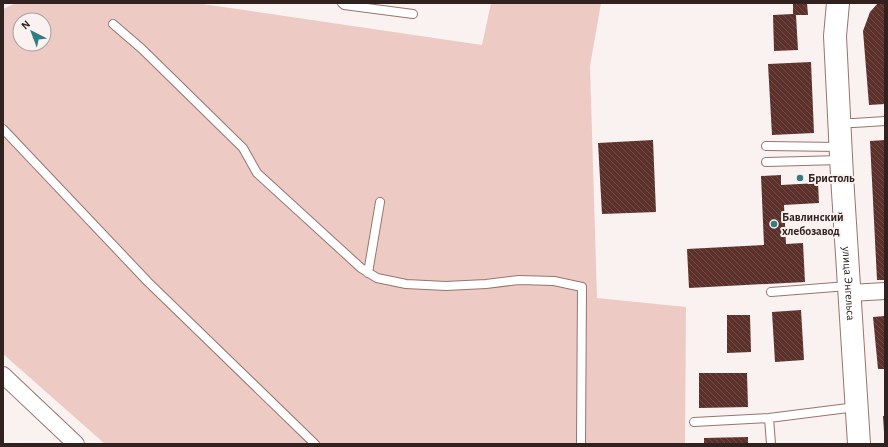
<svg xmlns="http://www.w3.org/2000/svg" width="888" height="447" font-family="'Alegreya Sans',sans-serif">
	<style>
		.garden { fill: #eecac5; fill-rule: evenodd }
		.building { fill: url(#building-back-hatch) }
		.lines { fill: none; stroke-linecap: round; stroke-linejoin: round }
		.lane-casing { stroke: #98746e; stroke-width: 10 }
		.street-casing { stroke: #98746e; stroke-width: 18 }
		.secondary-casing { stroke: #98746e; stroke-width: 24 }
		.lane { stroke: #fff; stroke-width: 8 }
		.street { stroke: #fff; stroke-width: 16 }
		.secondary { stroke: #fff; stroke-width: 22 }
		.poi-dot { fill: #337c83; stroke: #faf2f0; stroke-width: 1.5 }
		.labels { text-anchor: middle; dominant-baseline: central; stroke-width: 4; stroke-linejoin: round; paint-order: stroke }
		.poi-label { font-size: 12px; font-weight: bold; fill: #312220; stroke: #faf2f0; text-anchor: start }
		.street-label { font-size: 12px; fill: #312220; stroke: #faf2f0 }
	</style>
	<defs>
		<pattern id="building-back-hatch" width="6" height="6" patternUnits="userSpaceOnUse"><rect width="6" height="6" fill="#5d312b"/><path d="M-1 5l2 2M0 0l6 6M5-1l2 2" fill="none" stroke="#714d48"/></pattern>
	</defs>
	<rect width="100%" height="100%" fill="#faf2f0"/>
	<path class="garden" d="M 16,3 L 196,3 L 482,45 L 491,3 L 601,3 L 590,66 L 597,298 L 686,307 L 685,444 L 105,444 L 3,354 L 3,9 ZM 20,20 L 44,20 L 44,44 L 20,44 Z"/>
	<path class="building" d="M 793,3 L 807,3 L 808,15 L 796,15 L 798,50 L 774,51 L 773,15 L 793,14 Z
		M 878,3 L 885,3 L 885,104 L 869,105 L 863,31 L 870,12 Z
		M 811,62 L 814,133 L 772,135 L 768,64 Z
		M 653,140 L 656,212 L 602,214 L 598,143 Z
		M 885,140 L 885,280 L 877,280 L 870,141 Z
		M 781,175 L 781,185 L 818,183 L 819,203 L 784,205 L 786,244 L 803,243 L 805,282 L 689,288 L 687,249 L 764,245 L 761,176 Z
		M 801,310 L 804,360 L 775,362 L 772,312 Z
		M 727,315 L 750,315 L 751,352 L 727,353 Z
		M 885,316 L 885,369 L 878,369 L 873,317 Z
		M 699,373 L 747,373 L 748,407 L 699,408 Z
		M 883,416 L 885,416 L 885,432 L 884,432 Z
		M 748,437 L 748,444 L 704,444 L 704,438 Z"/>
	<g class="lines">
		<g class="lane-casing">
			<path id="lane" d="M 342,3 L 344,5 L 413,14
				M 113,24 L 142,49 L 243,148 L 257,173 L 361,268 L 377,278 L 406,284 L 446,286 L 486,284 L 519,280 L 554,281 L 582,287 L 581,444
				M 840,123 L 854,123 L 885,121
				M 3,129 L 148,282 L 315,444
				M 766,146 L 839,147
				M 766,162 L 841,160
				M 368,273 L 380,202
				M 771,292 L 848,286
				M 769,418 L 771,444
				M 694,422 L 769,418 L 856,407"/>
		</g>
		<g class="street-casing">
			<path id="street" d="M 850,293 L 885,291
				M 3,375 L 76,444"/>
		</g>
		<g class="secondary-casing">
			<g id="secondary">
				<path id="s1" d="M 838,3 L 835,36 L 842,176 L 859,444"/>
			</g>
		</g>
		<use href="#lane" class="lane"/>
		<use href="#street" class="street"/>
		<use href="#secondary" class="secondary"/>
	</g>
	<g class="poi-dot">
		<circle cx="800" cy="178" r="4"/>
		<circle cx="774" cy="224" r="4"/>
	</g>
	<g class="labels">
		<g class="poi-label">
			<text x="808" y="178">Бристоль</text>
			<text x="782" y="217">Бавлинский<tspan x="782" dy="14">хлебозавод</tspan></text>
		</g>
		<g class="street-label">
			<text stroke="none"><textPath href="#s1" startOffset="281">улица Энгельса</textPath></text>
		</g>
	</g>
	<rect width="888" height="447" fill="none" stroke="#312220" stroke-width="8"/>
	<g transform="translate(32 32) rotate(318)"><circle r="19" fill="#faf2f0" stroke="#aa9f9d"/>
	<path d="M0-3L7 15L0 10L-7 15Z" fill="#337c83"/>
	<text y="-6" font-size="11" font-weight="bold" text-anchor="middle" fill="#312220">N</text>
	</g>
</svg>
